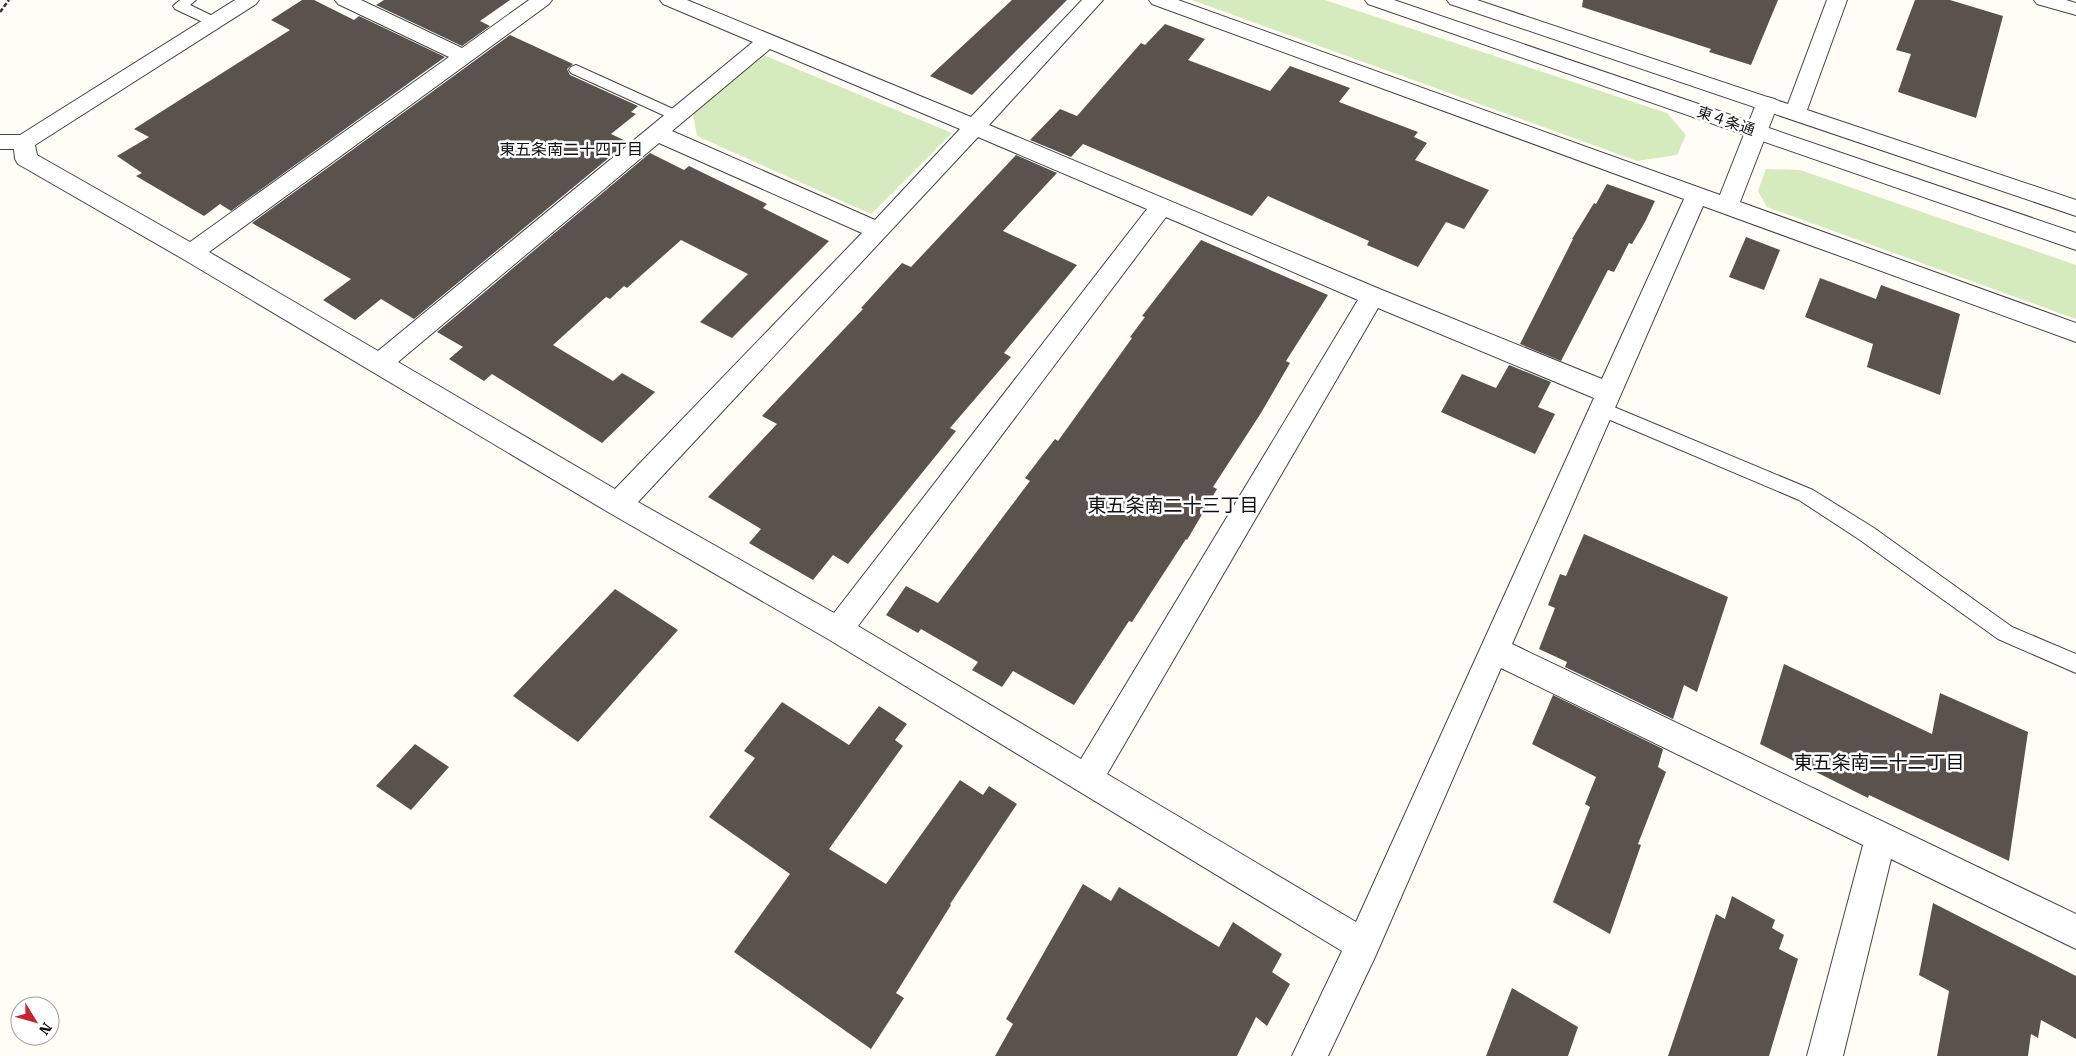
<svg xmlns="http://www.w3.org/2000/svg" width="2076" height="1056" font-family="'Roboto Serif','Noto Sans JP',serif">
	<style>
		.green { fill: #d5ebbd }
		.building { fill: #5a524d }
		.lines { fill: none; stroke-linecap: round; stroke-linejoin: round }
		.service-casing { stroke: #444; stroke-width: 2 }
		.minor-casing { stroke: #444; stroke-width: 2 }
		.tertiary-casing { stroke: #444; stroke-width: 2 }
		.path { stroke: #333; stroke-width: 2.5; stroke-dasharray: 4.5 2; stroke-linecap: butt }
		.service { fill: #fff; fill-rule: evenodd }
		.minor { fill: #fff; fill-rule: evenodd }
		.tertiary { fill: #fff; fill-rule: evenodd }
		.labels { text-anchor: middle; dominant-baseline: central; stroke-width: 5; stroke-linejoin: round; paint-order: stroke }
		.far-street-label { font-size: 15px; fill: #111; stroke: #fff }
		.far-neighbourhood-label { font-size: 16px; fill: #111; stroke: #fff }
		.neighbourhood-label { font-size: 19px; fill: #111; stroke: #fff }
	</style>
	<rect width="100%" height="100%" fill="#fffdf5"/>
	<path class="green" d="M 1192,0 L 1325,0 L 1667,113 L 1686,135 L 1677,155 L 1637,161 Z
		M 761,54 L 952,133 L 871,214 L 697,136 L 693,114 Z
		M 1766,169 L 1800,170 L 2076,265 L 2076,319 L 1767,207 L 1758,191 Z"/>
	<path class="building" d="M 302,0 L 314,0 L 354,20 L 359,16 L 445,57 L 231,211 L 220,204 L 204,216 L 136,176 L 142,173 L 117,156 L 149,137 L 134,129 L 290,30 L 271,20 Z
		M 384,0 L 510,0 L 480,21 L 490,26 L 462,46 L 376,5 Z
		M 1012,0 L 1067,0 L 972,95 L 930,76 Z
		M 1583,0 L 1778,0 L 1751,65 L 1709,52 L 1711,49 L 1582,7 Z
		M 1915,0 L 1950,0 L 2003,16 L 1976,118 L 1898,92 L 1911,54 L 1896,50 Z
		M 1165,24 L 1205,39 L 1188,60 L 1270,91 L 1290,66 L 1350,88 L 1339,102 L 1418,132 L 1414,137 L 1427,143 L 1415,160 L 1489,190 L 1464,229 L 1446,222 L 1418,267 L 1367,245 L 1369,241 L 1268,196 L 1252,216 L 1083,144 L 1071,157 L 1030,140 L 1060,109 L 1077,116 L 1141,43 L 1145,45 Z
		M 510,35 L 573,64 L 567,69 L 570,75 L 638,106 L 631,112 L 636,114 L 611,134 L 628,142 L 414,319 L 381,299 L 355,320 L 323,300 L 351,279 L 252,223 Z
		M 650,153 L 684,170 L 689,166 L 767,204 L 763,208 L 829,241 L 732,338 L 700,322 L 748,274 L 681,240 L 627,288 L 624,286 L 610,299 L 606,297 L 553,345 L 613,381 L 622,373 L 655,392 L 602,443 L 492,374 L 484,381 L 449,359 L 463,347 L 437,332 Z
		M 1016,155 L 1057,173 L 1003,231 L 1077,265 L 1004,353 L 1011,357 L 950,428 L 956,431 L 848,564 L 833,555 L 813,580 L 749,543 L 761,529 L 708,497 L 777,424 L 762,416 L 863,309 L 861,308 L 902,263 L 911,267 Z
		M 1607,184 L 1655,201 L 1645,222 L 1632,244 L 1629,243 L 1614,272 L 1608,270 L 1561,361 L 1520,344 L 1573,239 L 1572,239 L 1594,203 L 1596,204 Z
		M 1746,237 L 1780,250 L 1764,290 L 1729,277 Z
		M 1201,240 L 1328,295 L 1286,361 L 1290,363 L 1261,413 L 1213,487 L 1217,489 L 1187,540 L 1186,539 L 1132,622 L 1129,621 L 1074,705 L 1013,671 L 1002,687 L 972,670 L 978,662 L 921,629 L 918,633 L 886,615 L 906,586 L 938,603 L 1030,481 L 1025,478 L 1055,439 L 1058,441 L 1132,338 L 1130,337 L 1145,317 L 1142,316 Z
		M 1820,278 L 1876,299 L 1881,285 L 1960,314 L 1940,395 L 1867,367 L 1873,344 L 1805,317 Z
		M 1509,365 L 1551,382 L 1538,407 L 1555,414 L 1535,454 L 1441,412 L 1462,374 L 1496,388 Z
		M 1584,534 L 1728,597 L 1697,692 L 1684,685 L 1673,719 L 1565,667 L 1567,662 L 1539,649 L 1555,608 L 1548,605 L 1560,574 L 1566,576 Z
		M 615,589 L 678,630 L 578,742 L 513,696 Z
		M 1784,664 L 1932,734 L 1940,693 L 2028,732 L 2009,861 L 1869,795 L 1868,798 L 1760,744 Z
		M 1553,695 L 1663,749 L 1658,767 L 1666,772 L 1638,844 L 1641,845 L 1610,934 L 1553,902 L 1590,807 L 1585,804 L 1596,777 L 1532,744 Z
		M 782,702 L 849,745 L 879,706 L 907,724 L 895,740 L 903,746 L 829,849 L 886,884 L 960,780 L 983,795 L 989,786 L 1017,804 L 950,904 L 951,905 L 896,993 L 904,998 L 871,1049 L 734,952 L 790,874 L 709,817 L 755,758 L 744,751 Z
		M 415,744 L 449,767 L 411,810 L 376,786 Z
		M 1083,884 L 1111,901 L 1119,887 L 1219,947 L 1233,922 L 1282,954 L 1272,972 L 1290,984 L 1267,1026 L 1256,1017 L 1237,1056 L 995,1056 L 1013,1024 L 1006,1019 Z
		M 1732,896 L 1775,920 L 1772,928 L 1784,935 L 1779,949 L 1798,959 L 1769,1056 L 1668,1056 L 1716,914 L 1725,919 Z
		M 1933,903 L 2076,976 L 2076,1039 L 2041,1020 L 2038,1038 L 2031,1034 L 2028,1056 L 1937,1056 L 1949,991 L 1919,975 Z
		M 1512,988 L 1578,1027 L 1568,1056 L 1486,1056 Z"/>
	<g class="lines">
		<g class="service-casing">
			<path id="service" d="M 180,0 L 196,0 L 190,5 L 219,19 L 221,22 L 219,25 L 209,25 L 175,9 L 173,6 Z
				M 576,65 L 682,113 L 684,116 L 682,119 L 672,119 L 571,73 L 569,70 L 571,67 Z
				M 1602,402 L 1813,490 L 1874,528 L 2012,627 L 2076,654 L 2076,673 L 1998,639 L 1860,540 L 1799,500 L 1596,414 L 1593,409 L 1596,404 Z"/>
		</g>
		<g class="minor-casing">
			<path id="minor" d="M 235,0 L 259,0 L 256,4 L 35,145 L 37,155 L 190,242 L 449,57 L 338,4 L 335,0 L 361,0 L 462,48 L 529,0 L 552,0 L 549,4 L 209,252 L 378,351 L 753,42 L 663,4 L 660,0 L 687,0 L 971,117 L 1082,0 L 1103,0 L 989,125 L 1382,290 L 1602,379 L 1684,199 L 1152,4 L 1149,0 L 1178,0 L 1720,195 L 1756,104 L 1759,99 L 1767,97 L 1775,99 L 1778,104 L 1740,202 L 2076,323 L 2076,342 L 1703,206 L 1512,644 L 2076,914 L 2076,949 L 1891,859 L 1843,1056 L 1807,1056 L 1863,845 L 1501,668 L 1375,957 L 1328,1056 L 1292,1056 L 1342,951 L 828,639 L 608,512 L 183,259 L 18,164 L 15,159 L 14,149 L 0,149 L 0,135 L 20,135 ZM 770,49 L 960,129 L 875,220 L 672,131 ZM 978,137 L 1147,209 L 834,613 L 638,502 ZM 659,143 L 862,233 L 615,489 L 398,362 ZM 1166,217 L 1358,300 L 1081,759 L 858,626 ZM 1378,308 L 1594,398 L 1356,922 L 1107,774 Z
				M 2034,0 L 2066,0 L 2076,3 L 2076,15 L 2037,4 Z"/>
		</g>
		<g class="tertiary-casing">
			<path id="tertiary" d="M 1365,0 L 1394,0 L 2076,233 L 2076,250 L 1368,4 Z
				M 1447,0 L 1477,0 L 1788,104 L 1827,0 L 1847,0 L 1807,110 L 2076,200 L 2076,216 L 1450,4 Z"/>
		</g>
		<path class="path" d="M 0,12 L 9,0"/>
		<use href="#service" class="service"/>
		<use href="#minor" class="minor"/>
		<use href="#tertiary" class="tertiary"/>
	</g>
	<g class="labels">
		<g class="far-street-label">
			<text transform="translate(1726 121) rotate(19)">東４条通</text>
		</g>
		<g class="far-neighbourhood-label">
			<text x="571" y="149">東五条南二十四丁目</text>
		</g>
		<g class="neighbourhood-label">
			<text x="1173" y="505">東五条南二十三丁目</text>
			<text x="1879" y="762">東五条南二十二丁目</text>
		</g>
	</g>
	<g transform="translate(35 1021) rotate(127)"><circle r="24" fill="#ffffff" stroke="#a0a0a0"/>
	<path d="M0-4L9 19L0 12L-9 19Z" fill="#c4262e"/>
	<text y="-8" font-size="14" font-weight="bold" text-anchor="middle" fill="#111111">N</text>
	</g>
</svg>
